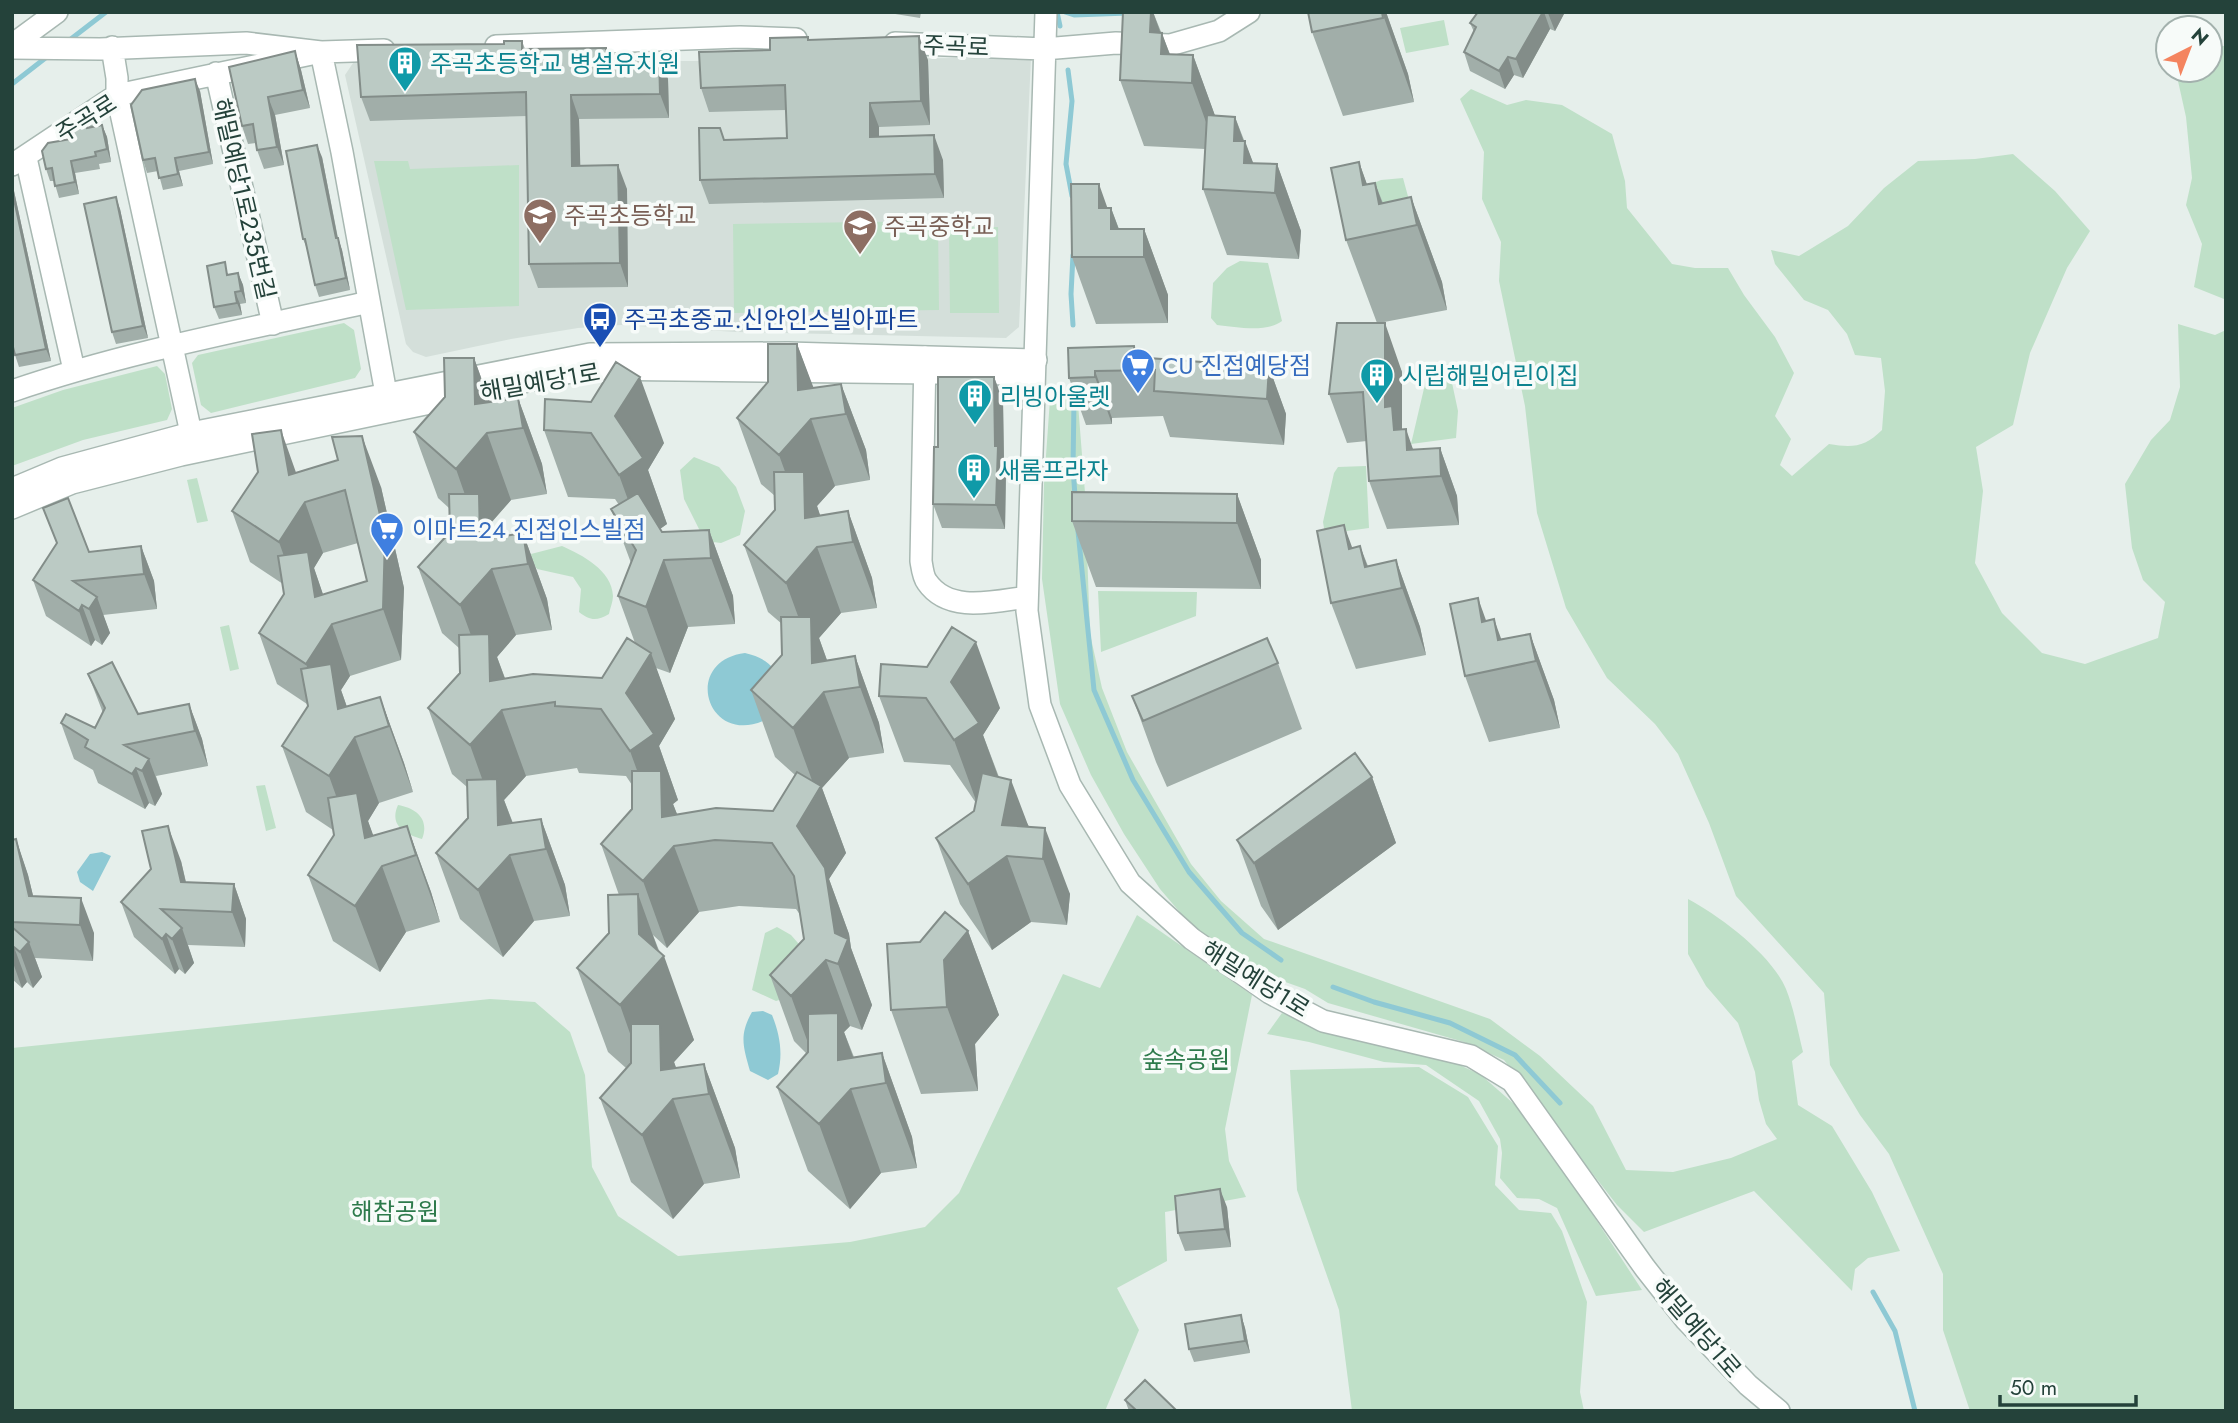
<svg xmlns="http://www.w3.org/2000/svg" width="2238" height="1423" font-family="Jost,'Noto Sans KR',sans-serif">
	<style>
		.built { fill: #d4dfda }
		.green { fill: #bfe0c8 }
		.water { fill: #8ec9d4 }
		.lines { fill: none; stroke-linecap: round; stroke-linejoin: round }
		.stream { stroke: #8ec9d4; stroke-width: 5 }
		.minor-casing { stroke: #a8b8b2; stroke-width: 24 }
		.tertiary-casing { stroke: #a8b8b2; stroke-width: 24 }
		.minor { stroke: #fff; stroke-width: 21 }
		.tertiary { stroke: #fff; stroke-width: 21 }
		.wall { fill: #a1aea9; fill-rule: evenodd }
		.shaded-wall { fill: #838d89 }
		.building { fill: #bbcac4; stroke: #838d89; stroke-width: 2 }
		.labels { text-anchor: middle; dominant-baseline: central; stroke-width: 7; stroke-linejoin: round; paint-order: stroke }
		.street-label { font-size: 24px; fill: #24423a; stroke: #f7fbf9 }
		.culture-label { font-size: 24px; fill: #0d838f; stroke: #f7fbf9; text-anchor: start }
		.education-label { font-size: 24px; fill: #785e54; stroke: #f7fbf9; text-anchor: start }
		.transit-label { font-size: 24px; fill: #164399; stroke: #f7fbf9; text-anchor: start }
		.shop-label { font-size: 24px; fill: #366cbe; stroke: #f7fbf9; text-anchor: start }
		.park-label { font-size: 24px; fill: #2d7a4b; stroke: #f7fbf9 }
	</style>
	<rect width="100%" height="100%" fill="#e6efeb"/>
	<path class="built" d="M 1031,57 L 1019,327 L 1006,338 L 737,332 L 621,325 L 578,328 L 511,339 L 426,357 L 413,352 L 406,344 L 345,75 L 355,60 L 692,61 Z"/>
	<path class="green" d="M 1444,20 L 1449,45 L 1406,53 L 1400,28 Z
		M 2210,46 L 2226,46 L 2226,305 L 2224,299 L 2194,287 L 2202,244 L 2186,205 L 2192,178 L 2186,117 L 2176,72 L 2177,70 L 2210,70 Z
		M 1471,89 L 1507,105 L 1526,100 L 1562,105 L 1612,134 L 1625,181 L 1627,208 L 1672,264 L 1695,268 L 1728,268 L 1744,295 L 1775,337 L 1794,373 L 1775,416 L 1791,439 L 1780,465 L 1792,476 L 1829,444 C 1853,448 1865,447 1882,430 L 1885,391 L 1881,358 L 1855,355 L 1847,334 L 1828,310 L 1804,300 L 1775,264 L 1771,250 L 1799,256 L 1848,226 L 1884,188 L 1918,161 L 1975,159 L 2013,154 L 2055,191 L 2090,231 L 2067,268 L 2030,353 L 2013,425 L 1976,447 L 1983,491 L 1975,563 L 2002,613 L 2042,653 L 2085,664 L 2158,638 L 2165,602 L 2143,580 L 2132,548 L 2125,484 L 2151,440 L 2170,420 L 2180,387 L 2178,324 L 2215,335 L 2226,330 L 2226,1411 L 1970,1411 L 1943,1330 L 1943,1274 L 1889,1154 L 1860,1115 L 1830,1065 L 1824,993 L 1736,896 L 1709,823 L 1678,754 L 1655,724 L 1607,678 L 1566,608 L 1537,513 L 1525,406 L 1499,281 L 1501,242 L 1482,199 L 1484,152 L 1460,99 Z
		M 374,161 L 408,161 L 410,169 L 519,165 L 519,306 L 406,310 Z
		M 1403,178 L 1412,211 L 1407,227 L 1359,189 L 1381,180 Z
		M 938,221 L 939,310 L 734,313 L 733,224 Z
		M 949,227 L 998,227 L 999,313 L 950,313 Z
		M 1240,261 L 1268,263 L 1282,321 C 1267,333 1236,327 1217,325 L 1211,318 L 1213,283 L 1227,268 Z
		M 344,323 L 354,330 L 361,369 L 355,378 L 211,413 L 201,405 L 192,363 L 198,355 Z
		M 1448,364 L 1458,411 L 1456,438 L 1411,444 L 1429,367 Z
		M 157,366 L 165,374 L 172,409 L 167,420 L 83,440 L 12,466 L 12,408 L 63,390 Z
		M 1077,391 L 1085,493 L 1090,634 L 1102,688 L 1127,752 L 1191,864 L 1221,901 L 1264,939 L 1490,1019 L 1540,1056 L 1593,1106 L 1626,1170 L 1673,1172 L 1731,1158 L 1777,1139 L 1766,1124 L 1759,1100 L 1755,1072 L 1738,1023 L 1706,986 L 1688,954 L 1688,899 C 1720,916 1772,955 1786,989 C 1794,1009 1798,1032 1803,1052 L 1792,1061 L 1798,1105 L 1832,1126 L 1872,1192 L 1900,1251 L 1868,1258 L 1855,1269 L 1852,1291 L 1754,1191 L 1644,1232 L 1617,1205 L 1504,1060 L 1464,1042 L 1328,1003 L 1305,989 L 1277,979 L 1238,959 L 1196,931 L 1160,889 L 1124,834 L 1091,775 L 1060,704 L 1042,579 L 1044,484 L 1050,399 Z
		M 694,457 L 719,467 L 736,487 L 745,511 L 740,535 L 721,543 L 705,541 L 684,499 L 680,470 Z
		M 1366,466 L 1369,528 L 1325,534 L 1323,522 L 1334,473 L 1338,467 Z
		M 197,478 L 208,521 L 197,523 L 187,480 Z
		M 562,546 C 582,555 612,570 613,596 C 613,602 610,608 609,614 C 597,621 590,621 579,612 L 581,589 L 573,577 L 537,569 L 532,562 L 531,554 Z
		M 1098,591 L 1197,592 L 1196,616 L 1101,652 Z
		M 229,625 L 239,669 L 230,671 L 220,627 Z
		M 265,785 L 276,828 L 266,831 L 256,786 Z
		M 398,805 C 416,808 430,819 422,839 C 404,834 389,825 398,805 Z
		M 1137,915 L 1252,995 L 1225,1129 L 1229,1161 L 1246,1197 L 1165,1212 L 1167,1261 L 1117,1288 L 1139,1330 L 1105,1411 L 12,1411 L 12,1048 L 490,999 L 535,1002 L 570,1032 L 585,1075 L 592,1167 L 618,1216 L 678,1256 L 850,1242 L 925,1227 L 959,1193 L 1063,974 L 1100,988 Z
		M 777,927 L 791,935 L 805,951 L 796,995 L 776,1001 L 752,990 L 765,933 Z
		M 1282,1013 L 1334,1033 L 1449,1060 L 1481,1075 L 1514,1104 L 1546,1143 L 1642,1290 L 1596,1296 L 1557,1208 L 1539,1199 L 1517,1198 L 1500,1178 L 1502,1153 L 1500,1139 L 1479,1101 L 1426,1065 L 1384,1062 L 1309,1042 L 1267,1034 Z
		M 1419,1067 L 1468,1097 L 1498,1146 L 1495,1185 L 1519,1210 L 1551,1213 L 1562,1231 L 1587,1302 L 1580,1392 L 1584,1411 L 1352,1411 L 1339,1310 L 1297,1190 L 1290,1070 Z"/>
	<path class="water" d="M 745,653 C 758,656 766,660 775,670 L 763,721 C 706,745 682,661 745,653 Z
		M 102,852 L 111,856 L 93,891 L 80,882 L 77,872 L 90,854 Z
		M 763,1011 L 772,1015 C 780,1035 783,1053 778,1074 L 768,1080 L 750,1071 C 743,1046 739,1035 752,1012 Z"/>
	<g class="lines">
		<path class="stream" d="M 1057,12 L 1060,26
			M 1065,12 L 1074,15 L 1128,13
			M 67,42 L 106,12
			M 1068,70 L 1072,101 L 1066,164 L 1072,196
			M 12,84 L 48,56
			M 1073,255 L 1071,294 L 1073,325
			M 1074,400 L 1073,468 L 1075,496
			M 1078,531 L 1094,690 L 1133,780 L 1189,872 L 1242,933 L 1281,960
			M 1333,987 L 1374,1002 L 1450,1023 L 1515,1055 L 1560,1103
			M 1873,1292 L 1895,1331 L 1915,1411"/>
		<g class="minor-casing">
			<path id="minor" d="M 1046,12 L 1027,611 L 1040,705 L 1070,785 L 1130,883 L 1192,939 L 1270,993 L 1323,1021 L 1471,1056 L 1512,1081 L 1645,1268 L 1686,1320 L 1748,1385 L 1779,1411
				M 895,43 L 1044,49 L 1116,43 L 1170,45 L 1219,31 L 1249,12
				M 12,45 L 57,12
				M 496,46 L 740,37 L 796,39
				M 112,47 L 117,78 L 117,95 L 191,433
				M 12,48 L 100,49 L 246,43 L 321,52 L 342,152 L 389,410
				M 216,73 L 273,324
				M 26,158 L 74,370
				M 12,165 L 117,95 L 321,52 L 384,50
				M 925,357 L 921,561 C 922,567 923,577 927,582 C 949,614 995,601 1027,597
				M 12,391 C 129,351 249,329 369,302"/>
		</g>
		<g class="tertiary-casing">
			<path id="tertiary" d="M 12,489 L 62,468 L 191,433 L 590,354 L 788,353 L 1036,360
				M 12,508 L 72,483 L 181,455 L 478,393 L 548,376 L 591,369 L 1020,374 L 1036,360"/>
		</g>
		<use href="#minor" class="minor"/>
		<use href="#tertiary" class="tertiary"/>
	</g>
	<path class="wall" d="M 883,12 L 921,12 L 920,18 Z
		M 1153,12 L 1170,54 L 1193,55 L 1215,116 L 1235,117 L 1253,163 L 1277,164 L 1301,231 L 1299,259 L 1227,255 L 1203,189 L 1205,149 L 1144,146 L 1120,80 Z
		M 1308,12 L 1386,12 L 1408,74 L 1414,102 L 1343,116 L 1312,32 Z
		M 1478,12 L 1565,12 L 1555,31 L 1550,29 L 1523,78 L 1514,75 L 1505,89 L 1470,71 L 1464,52 L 1474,32 L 1470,23 Z
		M 808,37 L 809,40 L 928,60 L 930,125 L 879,127 L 879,137 L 943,160 L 944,198 L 709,204 L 700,180 L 725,140 L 787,138 L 786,110 L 709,112 L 701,88 L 770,50 Z
		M 522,41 L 525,49 L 606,48 L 608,55 L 659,55 L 668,79 L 669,118 L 579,119 L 580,166 L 627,189 L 628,287 L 538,288 L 529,264 L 527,116 L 370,121 L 361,97 L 504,44 Z
		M 295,51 L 301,70 L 310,108 L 275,115 L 284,165 L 264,169 L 257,150 L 256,143 L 248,144 L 242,126 Z
		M 200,91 L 213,164 L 179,171 L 183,186 L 163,190 L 158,171 L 147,173 L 143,160 Z
		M 102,125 L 107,137 L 111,162 L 99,164 L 100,169 L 75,173 L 79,194 L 59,198 L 54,181 L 50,181 L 46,169 L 71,139 L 88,127 Z
		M 322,157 L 338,238 L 342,250 L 350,290 L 319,297 L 315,285 L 308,251 L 303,239 Z
		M 1359,162 L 1367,185 L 1375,183 L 1383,203 L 1411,197 L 1442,282 L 1447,310 L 1379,323 L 1402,372 L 1402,429 L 1413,450 L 1440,448 L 1457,496 L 1459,525 L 1387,529 L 1369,481 L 1367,441 L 1347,443 L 1329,394 L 1377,323 L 1346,240 Z
		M 14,191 L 51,361 L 19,367 L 15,355 Z
		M 1108,208 L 1111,208 L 1119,229 L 1144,229 L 1168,295 L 1168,323 L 1096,324 L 1072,257 Z
		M 120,209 L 148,338 L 116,344 L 112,332 Z
		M 238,273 L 243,285 L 246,303 L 240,304 L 242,315 L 219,319 L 214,307 L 229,274 Z
		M 797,344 L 813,388 L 841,384 L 866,450 L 870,480 L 835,486 L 817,506 L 820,516 L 848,511 L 872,578 L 877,608 L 841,613 L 819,638 L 827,660 L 855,656 L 879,723 L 884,753 L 849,758 L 822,788 L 846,853 L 829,879 L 849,934 L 851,948 L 872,1005 L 862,1030 L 850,1026 L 844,1032 L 854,1057 L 882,1053 L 912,1137 L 917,1168 L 881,1173 L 850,1209 L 808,1171 L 777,1087 L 807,1054 L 794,1041 L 770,975 L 804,939 L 801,916 L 796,909 L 739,906 L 699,912 L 667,948 L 653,935 L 694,1040 L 674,1062 L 676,1068 L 704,1064 L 735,1148 L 740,1178 L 704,1184 L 673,1219 L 631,1182 L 600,1098 L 626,1068 L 608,1052 L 577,968 L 609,933 L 619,895 L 601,844 L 632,809 L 632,785 L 626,776 L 579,773 L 577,768 L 526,776 L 504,800 L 513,823 L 541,819 L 565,885 L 570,916 L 534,921 L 503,957 L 460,919 L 436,853 L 468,818 L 467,787 L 452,774 L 428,708 L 460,673 L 459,648 L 442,633 L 418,567 L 450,532 L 449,508 L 438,498 L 414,432 L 445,397 L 474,358 L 490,402 L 518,398 L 542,464 L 547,494 L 511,500 L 490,524 L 495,537 L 523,533 L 547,599 L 552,630 L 516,635 L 497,657 L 505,678 L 602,678 L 635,643 L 618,596 L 631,563 L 611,509 L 619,505 L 615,499 L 568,497 L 544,430 L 545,399 L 664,443 L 648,470 L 667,524 L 660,529 L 662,532 L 709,530 L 733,596 L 735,624 L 688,627 L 670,673 L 656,668 L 675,719 L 659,746 L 678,800 L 673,804 L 677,814 L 773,811 L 795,775 L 775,757 L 751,690 L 782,655 L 782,624 L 768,612 L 744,545 L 775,510 L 775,496 L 761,484 L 737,418 L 768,382 Z
		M 1134,346 L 1139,357 L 1269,367 L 1286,414 L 1284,445 L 1170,437 L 1163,416 L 1112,418 L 1112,424 L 1086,425 L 1069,378 Z
		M 994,377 L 1003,401 L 1004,463 L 1006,470 L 1005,529 L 942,528 L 933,504 L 938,447 Z
		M 258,472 L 297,473 L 381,487 L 404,588 L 401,660 L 350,676 L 341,690 L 347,707 L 380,697 L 404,763 L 413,792 L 379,803 L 368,821 L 373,836 L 407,826 L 431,892 L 440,922 L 406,932 L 380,972 L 333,941 L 308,875 L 334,835 L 333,830 L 306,812 L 282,746 L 308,706 L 307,704 L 277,684 L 259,633 L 284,594 L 283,584 L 250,562 L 232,511 ZM 358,543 L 367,581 L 323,595 L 314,568 L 323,553 Z
		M 1237,494 L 1261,560 L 1261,589 L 1096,587 L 1072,521 Z
		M 43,508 L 89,552 L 141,546 L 154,581 L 157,609 L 103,615 L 110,633 L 102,645 L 95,640 L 91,646 L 46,616 L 33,580 L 57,544 Z
		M 1360,546 L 1368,566 L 1396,560 L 1420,627 L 1426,655 L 1356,669 L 1331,603 L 1352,548 Z
		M 1486,621 L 1501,639 L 1530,634 L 1554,700 L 1560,728 L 1489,742 L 1465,676 Z
		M 1278,663 L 1302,729 L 1167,787 L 1156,762 L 1132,696 Z
		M 881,664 L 1000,708 L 983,735 L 999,777 L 1070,894 L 1067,925 L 1031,922 L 992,950 L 960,904 L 936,838 L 974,811 L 976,803 L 950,765 L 904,762 L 879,696 Z
		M 88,674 L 138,714 L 189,704 L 202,739 L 208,766 L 156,776 L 162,794 L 155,806 L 149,803 L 145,809 L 98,783 L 93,770 L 74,759 L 61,723 L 95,728 L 103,713 Z
		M 1372,777 L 1396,843 L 1278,930 L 1261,906 L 1237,840 Z
		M 16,839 L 28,875 L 33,896 L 94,933 L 93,961 L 35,958 L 42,977 L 33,988 L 27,982 L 22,988 L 12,979 L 12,840 Z
		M 181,861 L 186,882 L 234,884 L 246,919 L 245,947 L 188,945 L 194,963 L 185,974 L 179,969 L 175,974 L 134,937 L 121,902 Z
		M 968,931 L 999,1015 L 975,1044 L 978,1091 L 921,1094 L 891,1010 L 920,942 Z
		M 1227,1207 L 1231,1247 L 1185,1251 L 1178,1233 Z
		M 1241,1315 L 1245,1328 L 1250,1353 L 1194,1362 L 1189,1349 Z
		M 1125,1400 L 1177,1411 L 1129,1411 Z"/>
	<path class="shaded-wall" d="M 1151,12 L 1153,12 L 1162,37 L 1162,33 L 1180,83 L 1168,82 L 1150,32 Z
		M 1382,12 L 1386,12 L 1408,74 L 1414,102 Z
		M 1543,12 L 1544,12 L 1550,29 L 1523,78 L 1516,59 Z
		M 1549,12 L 1565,12 L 1555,31 L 1548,13 Z
		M 919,36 L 928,60 L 930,125 L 921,101 Z
		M 295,51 L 301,70 L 310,108 L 303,90 Z
		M 659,55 L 668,79 L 669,118 L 660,94 Z
		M 1193,55 L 1217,121 L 1216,150 L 1192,83 Z
		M 1508,57 L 1514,75 L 1505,89 L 1499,71 Z
		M 195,79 L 200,91 L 213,164 L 209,152 Z
		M 571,95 L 579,119 L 581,190 L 572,166 Z
		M 268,97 L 275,115 L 284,165 L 277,147 Z
		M 870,103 L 879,127 L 879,161 L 870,137 Z
		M 1235,117 L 1245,145 L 1245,141 L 1264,192 L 1252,191 L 1234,141 Z
		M 102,125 L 107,137 L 111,162 L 107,149 Z
		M 934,135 L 943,160 L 944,198 L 935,174 Z
		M 317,145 L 322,157 L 340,250 L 336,238 Z
		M 175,158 L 179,171 L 183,186 L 178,174 Z
		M 71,161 L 75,173 L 79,194 L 75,182 Z
		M 1359,162 L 1384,232 L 1363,185 Z
		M 1277,164 L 1301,231 L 1299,259 L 1275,193 Z
		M 618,165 L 627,189 L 628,287 L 620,263 Z
		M 1375,183 L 1392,230 L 1379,204 Z
		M 1099,184 L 1111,218 L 1111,208 L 1129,257 L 1099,208 Z
		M 12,186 L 14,191 L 51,361 L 46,349 L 12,190 Z
		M 116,197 L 120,209 L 148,338 L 143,326 Z
		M 1411,197 L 1442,282 L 1447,310 L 1417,225 Z
		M 1144,229 L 1168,295 L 1168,323 L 1144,257 Z
		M 338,238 L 342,250 L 350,290 L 346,278 Z
		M 238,273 L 243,285 L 246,303 L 241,291 Z
		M 235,292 L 240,304 L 242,315 L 237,303 Z
		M 1385,323 L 1402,372 L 1402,434 L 1406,429 L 1423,478 L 1412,478 L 1385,407 Z
		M 797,344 L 822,410 L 811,419 L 835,486 L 817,506 L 828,538 L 817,547 L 841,613 L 819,638 L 835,683 L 824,692 L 849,758 L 822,788 L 846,853 L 829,879 L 849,934 L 851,948 L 872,1005 L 862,1030 L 838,964 L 797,826 L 817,794 L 793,728 L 812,663 L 810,649 L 786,583 L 803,521 L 779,455 L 798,390 Z
		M 474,358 L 498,425 L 487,433 L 511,500 L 490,524 L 503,560 L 492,569 L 516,635 L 497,657 L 513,701 L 502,710 L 526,776 L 504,800 L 521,846 L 510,855 L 534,921 L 503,957 L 478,890 L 498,825 L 494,812 L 470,745 L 484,671 L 460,605 L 480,540 L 479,535 L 456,469 L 475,404 Z
		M 1269,367 L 1286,414 L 1284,445 L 1267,399 Z
		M 1095,371 L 1112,418 L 1112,424 L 1095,377 Z
		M 640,377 L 664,443 L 648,470 L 667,524 L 643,541 L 619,475 L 615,416 Z
		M 994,377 L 1003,401 L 1004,463 L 1006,470 L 1005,529 L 996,505 Z
		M 841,384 L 866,450 L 870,480 L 846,414 Z
		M 518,398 L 542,464 L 547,494 L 523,428 Z
		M 281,430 L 299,481 L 305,502 L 323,553 L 314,568 L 326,603 L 332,624 L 350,676 L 341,690 L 355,730 L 355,737 L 379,803 L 368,821 L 382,859 L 382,866 L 406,932 L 380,972 L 355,906 L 353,843 L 329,776 L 324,715 L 306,664 L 297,593 L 279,542 L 289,475 Z
		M 362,436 L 381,487 L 404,588 L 401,660 L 383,609 Z
		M 1440,448 L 1457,496 L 1459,525 L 1441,476 Z
		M 1237,494 L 1261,560 L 1261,589 L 1237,523 Z
		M 848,511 L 872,578 L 877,608 L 853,542 Z
		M 1344,525 L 1368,591 L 1349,549 Z
		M 709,530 L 733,596 L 735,624 L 711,558 Z
		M 523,533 L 547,599 L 552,630 L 528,564 Z
		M 141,546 L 154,581 L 157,609 L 144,574 Z
		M 1360,546 L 1377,593 L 1365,567 Z
		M 664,560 L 688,627 L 670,673 L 646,607 Z
		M 1396,560 L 1420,627 L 1426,655 L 1402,588 Z
		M 97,597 L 110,633 L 102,645 L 89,609 Z
		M 1478,598 L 1502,665 L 1482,622 Z
		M 82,605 L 95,640 L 91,646 L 79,611 Z
		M 1494,619 L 1511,666 L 1498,640 Z
		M 1530,634 L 1554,700 L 1560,728 L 1536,661 Z
		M 976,642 L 1000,708 L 983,735 L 1003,790 L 978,806 L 954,740 L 951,682 Z
		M 651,653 L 675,719 L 659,746 L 678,800 L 673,804 L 686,837 L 674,846 L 699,912 L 667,948 L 643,881 L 654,817 L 630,751 L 626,693 Z
		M 855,656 L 879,723 L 884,753 L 860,687 Z
		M 380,697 L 404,763 L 413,792 L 389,726 Z
		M 189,704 L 202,739 L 208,766 L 195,731 Z
		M 149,759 L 162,794 L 155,806 L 142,771 Z
		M 136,768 L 149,803 L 145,809 L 132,774 Z
		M 1372,777 L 1396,843 L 1278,930 L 1254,863 Z
		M 1011,780 L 1036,846 L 1002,825 Z
		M 541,819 L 565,885 L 570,916 L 546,849 Z
		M 168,826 L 181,861 L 192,910 L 181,882 Z
		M 407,826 L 431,892 L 440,922 L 416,855 Z
		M 1045,828 L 1070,894 L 1067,925 L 1043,859 Z
		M 16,839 L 28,875 L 40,924 L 29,896 Z
		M 1007,856 L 1031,922 L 992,950 L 968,884 Z
		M 234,884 L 246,919 L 245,947 L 232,912 Z
		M 638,894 L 661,958 L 664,956 L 694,1040 L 674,1062 L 687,1097 L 673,1099 L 704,1184 L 673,1219 L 642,1135 L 650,1090 L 620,1005 L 639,934 Z
		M 81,898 L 94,933 L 93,961 L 80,925 Z
		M 182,928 L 194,963 L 185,974 L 172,939 Z
		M 968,931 L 999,1015 L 975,1044 L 978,1091 L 947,1007 L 944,960 Z
		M 166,934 L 179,969 L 175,974 L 162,939 Z
		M 29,942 L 42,977 L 33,988 L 20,952 Z
		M 14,947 L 27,982 L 22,988 L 12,960 L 12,949 Z
		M 826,960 L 850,1026 L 844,1032 L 864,1087 L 851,1089 L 881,1173 L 850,1209 L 819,1124 L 838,1060 L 815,1062 L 791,996 Z
		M 882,1053 L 912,1137 L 917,1168 L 886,1083 Z
		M 704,1064 L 735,1148 L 740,1178 L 709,1094 Z
		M 1220,1189 L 1227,1207 L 1231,1247 L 1225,1229 Z
		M 1241,1315 L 1245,1328 L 1250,1353 L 1245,1341 Z"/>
	<path class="building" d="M 1123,12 L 1151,12 L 1150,32 L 1162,33 L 1161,54 L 1193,55 L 1192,83 L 1120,80 Z
		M 1308,12 L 1382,12 L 1383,18 L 1312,32 Z
		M 1478,12 L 1543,12 L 1516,59 L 1508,57 L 1499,71 L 1464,52 L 1476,27 L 1470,23 Z
		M 919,36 L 921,101 L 870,103 L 870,137 L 934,135 L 935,174 L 700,180 L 699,128 L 720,128 L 724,140 L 787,138 L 785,85 L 701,88 L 699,52 L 770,50 L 770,38 L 808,37 L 808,40 Z
		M 504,41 L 522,41 L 522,49 L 606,48 L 606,55 L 659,55 L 660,94 L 571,95 L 572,166 L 618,165 L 620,263 L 529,264 L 526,92 L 361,97 L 357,45 L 504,44 Z
		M 295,51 L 303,90 L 268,97 L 277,147 L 257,150 L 253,124 L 242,126 L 229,67 Z
		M 195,79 L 209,152 L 175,158 L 178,174 L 159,178 L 155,158 L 143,160 L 131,105 L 142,90 Z
		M 1207,115 L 1235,117 L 1234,141 L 1245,141 L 1244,163 L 1277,164 L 1275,193 L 1203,189 Z
		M 86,121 L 87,128 L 102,125 L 107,149 L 95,152 L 96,156 L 71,161 L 75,182 L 55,186 L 52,168 L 46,169 L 42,151 L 48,143 L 71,139 L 69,127 L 76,123 Z
		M 317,145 L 336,238 L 338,238 L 346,278 L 315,285 L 305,239 L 303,239 L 286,151 Z
		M 1359,162 L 1363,185 L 1375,183 L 1379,204 L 1411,197 L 1417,225 L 1346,240 L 1331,168 Z
		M 1071,184 L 1099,184 L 1099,208 L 1111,208 L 1111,229 L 1144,229 L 1144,257 L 1072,257 Z
		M 12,190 L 46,349 L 15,355 L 12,343 Z
		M 116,197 L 143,326 L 112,332 L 84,204 Z
		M 225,262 L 227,275 L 238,273 L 241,291 L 235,292 L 237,303 L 214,307 L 207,266 Z
		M 1337,323 L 1385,323 L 1385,407 L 1392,406 L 1394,430 L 1406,429 L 1407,450 L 1440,448 L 1441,476 L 1369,481 L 1363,392 L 1329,394 Z
		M 768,344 L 797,344 L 798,390 L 841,384 L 846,414 L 811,419 L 779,455 L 737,418 L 768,382 Z
		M 1134,346 L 1135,357 L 1269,367 L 1267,399 L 1154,391 L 1155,370 L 1095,371 L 1095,377 L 1069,378 L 1068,348 Z
		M 444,358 L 474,358 L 475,404 L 518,398 L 523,428 L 487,433 L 456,469 L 414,432 L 445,397 Z
		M 616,362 L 640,377 L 615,416 L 643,458 L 619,475 L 591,433 L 544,430 L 545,399 L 591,402 Z
		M 938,377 L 994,377 L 995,446 L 998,446 L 996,505 L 933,504 L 934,447 L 938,447 Z
		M 281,430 L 289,475 L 338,460 L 332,437 L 362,436 L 385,537 L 383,609 L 332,624 L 306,664 L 259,633 L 284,594 L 278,556 L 308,552 L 315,597 L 367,581 L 345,490 L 305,502 L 279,542 L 232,511 L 258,472 L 252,434 Z
		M 774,472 L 804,472 L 805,518 L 848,511 L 853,542 L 817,547 L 786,583 L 744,545 L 775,510 Z
		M 1072,492 L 1237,494 L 1237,523 L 1072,521 Z
		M 638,493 L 662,532 L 709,530 L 711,558 L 664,560 L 646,607 L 618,596 L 636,550 L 611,509 Z
		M 449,494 L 479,494 L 480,540 L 523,533 L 528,564 L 492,569 L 460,605 L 418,567 L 450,532 Z
		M 68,498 L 89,552 L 141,546 L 144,574 L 73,581 L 97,597 L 89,609 L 82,605 L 79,611 L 33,580 L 57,543 L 43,508 Z
		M 1344,525 L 1349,549 L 1360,546 L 1365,567 L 1396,560 L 1402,588 L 1331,603 L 1317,531 Z
		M 1478,598 L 1482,622 L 1494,619 L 1498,640 L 1530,634 L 1536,661 L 1465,676 L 1450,604 Z
		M 781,617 L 811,617 L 812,663 L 855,656 L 860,687 L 824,692 L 793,728 L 751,690 L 782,655 Z
		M 952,627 L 976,642 L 951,682 L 979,723 L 954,740 L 926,698 L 879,696 L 881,664 L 927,667 Z
		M 489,634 L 490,681 L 533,674 L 602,678 L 627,638 L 651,653 L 626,693 L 654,734 L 630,751 L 601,709 L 555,706 L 555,702 L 502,710 L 470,745 L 428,708 L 460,673 L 459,635 Z
		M 1267,638 L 1278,663 L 1143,721 L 1132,696 Z
		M 112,662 L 138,714 L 189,704 L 195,731 L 124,745 L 149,759 L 142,771 L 136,768 L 132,774 L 85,747 L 88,740 L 61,723 L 66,714 L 95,728 L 105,708 L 88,674 Z
		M 331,664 L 338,709 L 380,697 L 389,726 L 355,737 L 329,776 L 282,746 L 308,706 L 301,669 Z
		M 1355,753 L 1372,777 L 1254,863 L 1237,840 Z
		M 632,771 L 661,771 L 662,817 L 716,808 L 773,811 L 797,772 L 821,786 L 797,826 L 825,868 L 835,933 L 848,939 L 838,964 L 826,960 L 791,996 L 770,975 L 804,939 L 794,876 L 772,843 L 715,840 L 674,846 L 643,881 L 601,844 L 632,809 Z
		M 982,773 L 1011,780 L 1002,825 L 1045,828 L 1043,859 L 1007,856 L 968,884 L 936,838 L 974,811 Z
		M 497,779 L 498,825 L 541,819 L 546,849 L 510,855 L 478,890 L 436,853 L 468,818 L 467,780 Z
		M 357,793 L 365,838 L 407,826 L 416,855 L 382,866 L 355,906 L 308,875 L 334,835 L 328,798 Z
		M 168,826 L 181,882 L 234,884 L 232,912 L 161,909 L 182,928 L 172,939 L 166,934 L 162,939 L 121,902 L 151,869 L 142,831 Z
		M 16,839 L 29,896 L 81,898 L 80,925 L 12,922 L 12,840 Z
		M 638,894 L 639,934 L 664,956 L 620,1005 L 577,968 L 609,933 L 608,895 Z
		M 945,912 L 968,931 L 944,960 L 947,1007 L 891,1010 L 887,944 L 920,942 Z
		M 12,927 L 29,942 L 20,952 L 14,947 L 12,949 Z
		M 838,1013 L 838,1060 L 882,1053 L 886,1083 L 851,1089 L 819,1124 L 777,1087 L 808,1052 L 808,1014 Z
		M 631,1024 L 660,1024 L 661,1070 L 704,1064 L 709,1094 L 673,1099 L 642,1135 L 600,1098 L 631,1063 Z
		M 1220,1189 L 1225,1229 L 1178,1233 L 1175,1196 Z
		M 1241,1315 L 1245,1341 L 1189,1349 L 1185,1324 Z
		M 1145,1380 L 1177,1411 L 1137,1411 L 1125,1400 Z"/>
	<defs>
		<g id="building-pin" transform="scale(1.75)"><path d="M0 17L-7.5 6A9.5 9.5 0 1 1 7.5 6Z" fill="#0f9aa8" stroke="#f7fbf9"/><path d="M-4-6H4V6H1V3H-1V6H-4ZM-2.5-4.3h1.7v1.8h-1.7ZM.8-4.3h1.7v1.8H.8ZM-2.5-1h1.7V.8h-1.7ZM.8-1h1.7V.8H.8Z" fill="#fff"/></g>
		<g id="school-pin" transform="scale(1.75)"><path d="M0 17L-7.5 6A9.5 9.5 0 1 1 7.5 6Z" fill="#8d6e63" stroke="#f7fbf9"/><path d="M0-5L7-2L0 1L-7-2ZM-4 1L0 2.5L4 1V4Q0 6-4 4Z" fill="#fff"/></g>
		<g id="bus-pin" transform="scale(1.75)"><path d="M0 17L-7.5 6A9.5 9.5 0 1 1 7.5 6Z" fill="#1a4fb4" stroke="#f7fbf9"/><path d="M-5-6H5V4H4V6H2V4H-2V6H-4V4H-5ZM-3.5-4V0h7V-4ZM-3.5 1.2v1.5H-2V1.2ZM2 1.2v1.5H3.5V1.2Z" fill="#fff"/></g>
		<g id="supermarket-pin" transform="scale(1.75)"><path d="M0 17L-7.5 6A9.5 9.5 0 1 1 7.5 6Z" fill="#3f7fe0" stroke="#f7fbf9"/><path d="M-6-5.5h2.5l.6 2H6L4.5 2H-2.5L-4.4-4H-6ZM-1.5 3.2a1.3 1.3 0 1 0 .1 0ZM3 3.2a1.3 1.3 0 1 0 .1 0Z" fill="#fff"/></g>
	</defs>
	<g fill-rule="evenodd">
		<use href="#building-pin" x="405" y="63"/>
		<use href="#school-pin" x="540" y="215"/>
		<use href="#school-pin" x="860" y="226"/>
		<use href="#bus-pin" x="600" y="319"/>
		<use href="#supermarket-pin" x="1138" y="365"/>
		<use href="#building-pin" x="1377" y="375"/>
		<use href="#building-pin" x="975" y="396"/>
		<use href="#building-pin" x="974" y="470"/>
		<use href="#supermarket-pin" x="387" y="529"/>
	</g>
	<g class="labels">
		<g class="street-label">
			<text transform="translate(956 46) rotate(2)">주곡로</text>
			<text transform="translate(86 118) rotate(-32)">주곡로</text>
			<text transform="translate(244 199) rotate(77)">해밀예당1로235번길</text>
			<text transform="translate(540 382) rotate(-10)">해밀예당1로</text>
			<text transform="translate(1256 979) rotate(32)">해밀예당1로</text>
			<text transform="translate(1697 1328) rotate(49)">해밀예당1로</text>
		</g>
		<g class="culture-label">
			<text x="430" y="63">주곡초등학교 병설유치원</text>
			<text x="1402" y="375">시립해밀어린이집</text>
			<text x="1000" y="396">리빙아울렛</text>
			<text x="998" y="470">새롬프라자</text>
		</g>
		<g class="education-label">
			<text x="564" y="215">주곡초등학교</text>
			<text x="884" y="226">주곡중학교</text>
		</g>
		<g class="transit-label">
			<text x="624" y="319">주곡초중교.신안인스빌아파트</text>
		</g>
		<g class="shop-label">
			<text x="1162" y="365">CU 진접예당점</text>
			<text x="412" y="529">이마트24 진접인스빌점</text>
		</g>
		<g class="park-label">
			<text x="1186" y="1059">숲속공원</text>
			<text x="395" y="1211">해참공원</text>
		</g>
	</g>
	<rect width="2238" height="1423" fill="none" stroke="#24423a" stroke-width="28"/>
	<g transform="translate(2189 49) rotate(42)"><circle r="33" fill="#f7fbf9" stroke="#a3b1ad" stroke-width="2"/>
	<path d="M0-5L12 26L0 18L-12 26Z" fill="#f4845f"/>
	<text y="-10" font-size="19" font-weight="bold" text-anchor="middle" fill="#24423a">N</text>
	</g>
	<path d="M2000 1395v10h136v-10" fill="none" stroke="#24423a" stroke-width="3.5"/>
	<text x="2010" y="1395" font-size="21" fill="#24423a" stroke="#f7fbf9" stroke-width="5" paint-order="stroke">50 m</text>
</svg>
